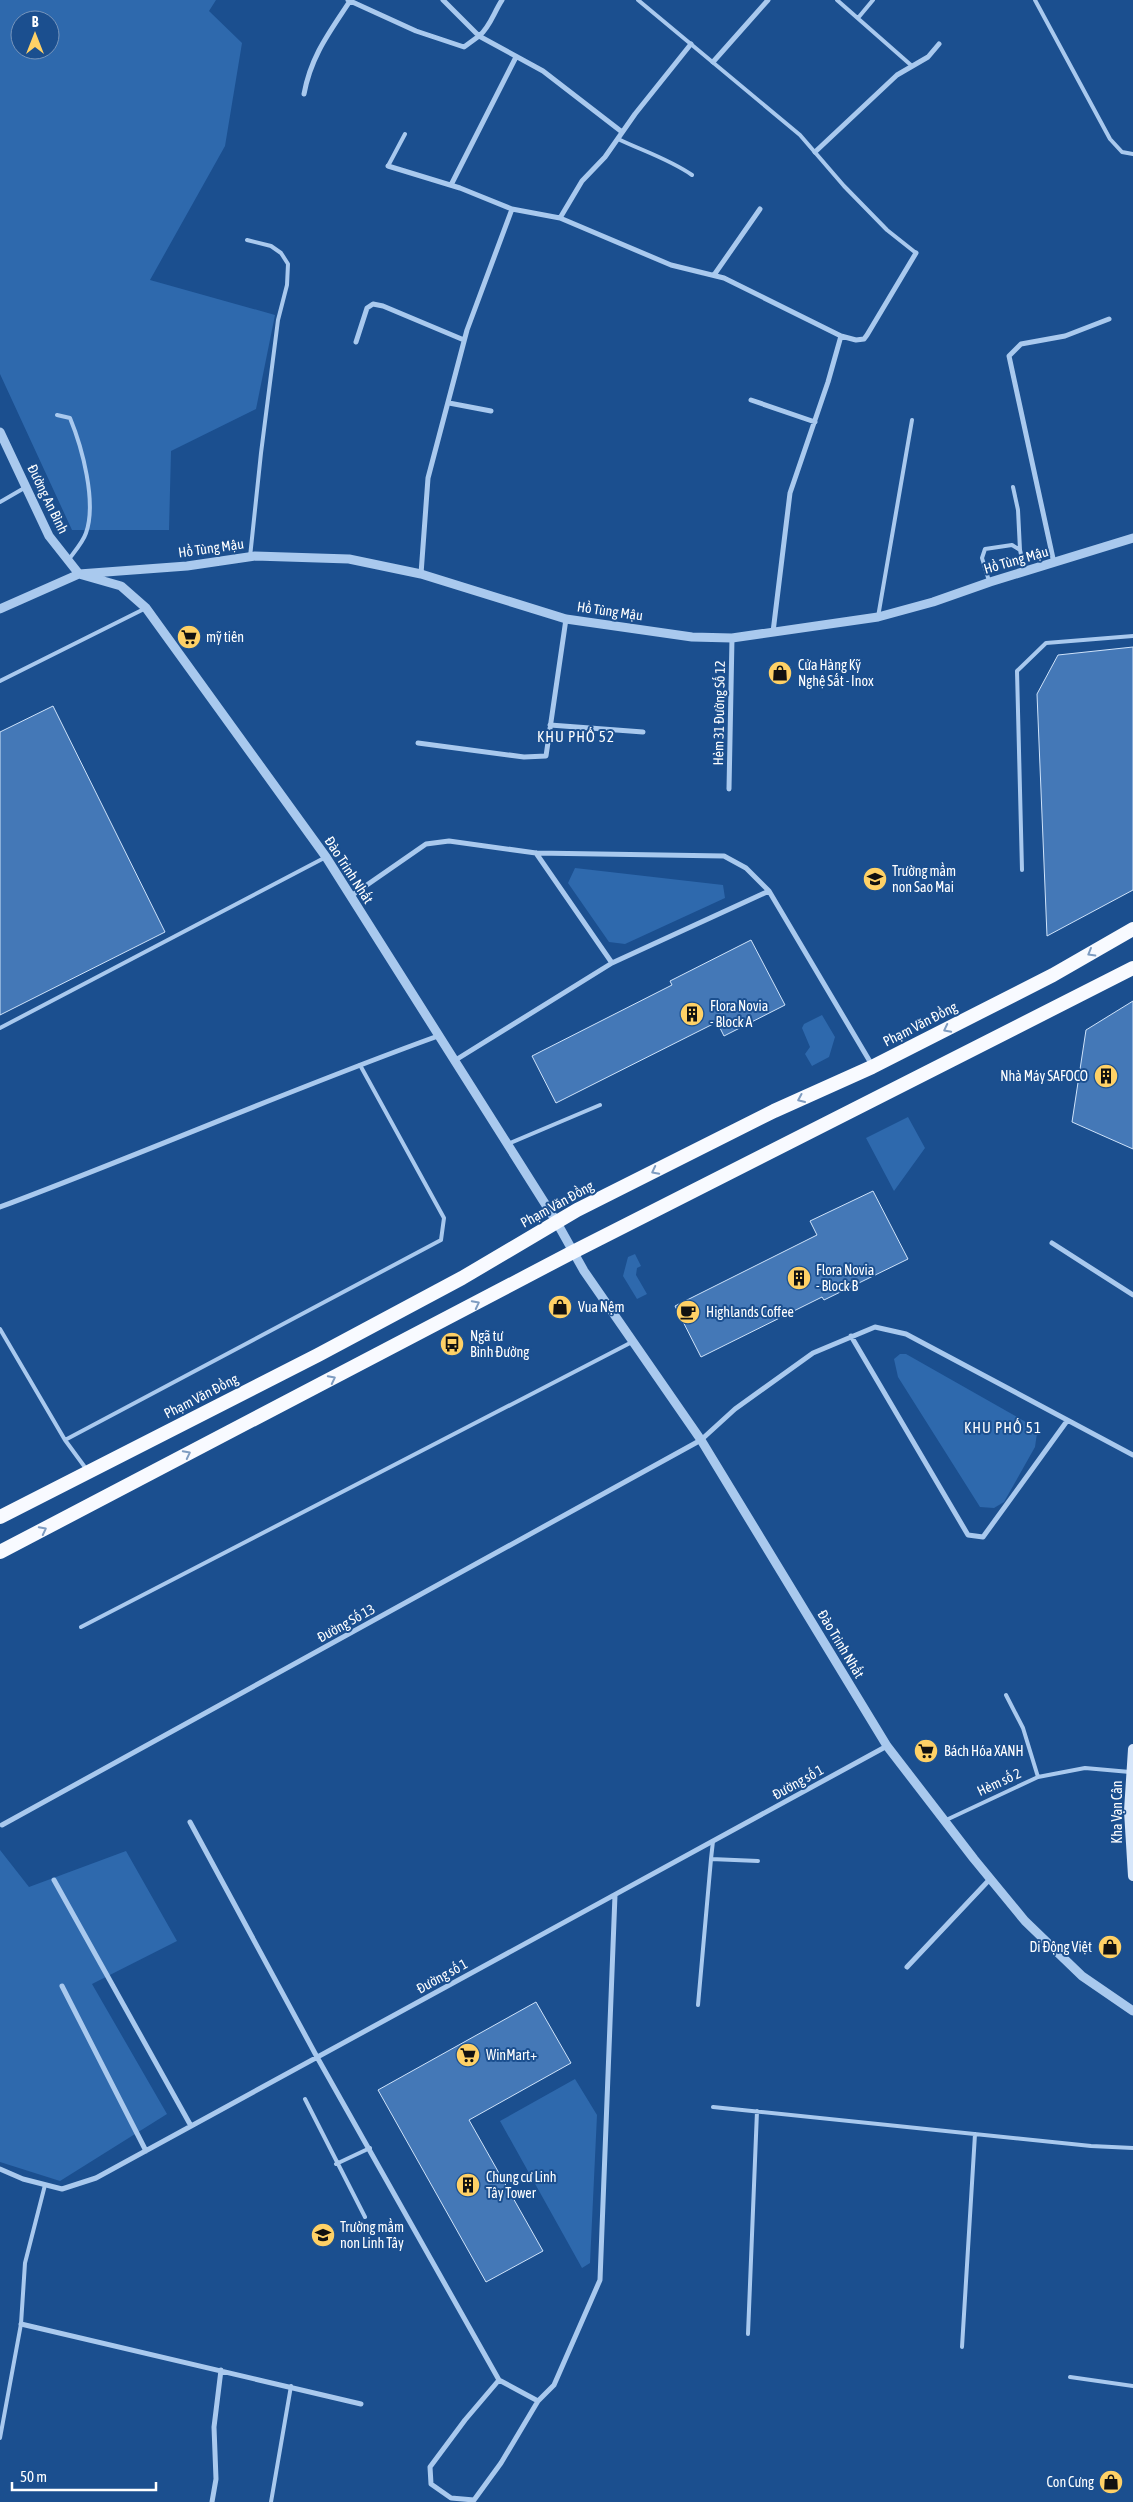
<svg xmlns="http://www.w3.org/2000/svg" width="1133" height="2502" font-family="'Asap Condensed',sans-serif">
	<style>
		.green { fill: #2e69ad; fill-rule: evenodd }
		.building { fill: #4478b7; stroke: #cfe3fa }
		.lines { fill: none; stroke-linecap: round; stroke-linejoin: round }
		.service { stroke: #a9c9ee; stroke-width: 4 }
		.minor { stroke: #a9c9ee; stroke-width: 5 }
		.tertiary { stroke: #a9c9ee; stroke-width: 9 }
		.secondary { stroke: #d6e6fa; stroke-width: 10 }
		.trunk { stroke: #f8faff; stroke-width: 14 }
		.oneway { stroke: #7e9cc1 }
		.labels { text-anchor: middle; dominant-baseline: central; stroke-width: 4; stroke-linejoin: round; paint-order: stroke }
		.street-label { font-size: 14px; fill: #fff; stroke: #1b4f8f }
		.poi-label { font-size: 14px; fill: #fff; stroke: #1b4f8f; text-anchor: start }
		.neighbourhood-label { font-size: 15px; letter-spacing: 1px; fill: #fff; stroke: #1b4f8f }
	</style>
	<rect width="100%" height="100%" fill="#1b4f8f"/>
	<path class="green" d="M 0,0 L 216,0 L 209,11 L 242,43 L 225,146 L 150,280 L 275,315 L 256,409 L 171,451 L 169,530 L 72,530 L 0,374 ZM 20,20 L 50,20 L 50,50 L 20,50 Z
		M 575,868 L 723,885 L 725,898 L 625,944 L 609,942 L 568,883 Z
		M 822,1015 L 835,1037 L 829,1057 L 812,1066 L 805,1054 L 810,1047 L 802,1028 L 804,1024 Z
		M 908,1117 L 925,1148 L 894,1191 L 866,1138 Z
		M 635,1254 L 641,1266 L 637,1268 L 636,1275 L 647,1294 L 637,1299 L 623,1276 L 628,1257 Z
		M 900,1354 L 906,1354 L 1031,1425 L 1037,1433 L 1035,1447 L 1004,1502 L 994,1508 L 980,1507 L 898,1377 L 894,1359 Z
		M 0,1850 L 29,1887 L 126,1851 L 177,1941 L 92,1984 L 167,2114 L 60,2181 L 0,2162 Z
		M 575,2079 L 597,2115 L 590,2263 L 582,2268 L 500,2121 Z"/>
	<path class="building" d="M 1133,647 L 1133,890 L 1047,936 L 1037,694 L 1058,655 Z
		M 53,706 L 165,932 L 0,1015 L 0,732 Z
		M 751,940 L 785,1005 L 724,1036 L 717,1022 L 556,1103 L 532,1056 L 672,985 L 670,981 Z
		M 1133,1001 L 1133,1149 L 1072,1122 L 1086,1030 Z
		M 873,1191 L 908,1259 L 824,1300 L 822,1297 L 701,1357 L 675,1306 L 817,1235 L 810,1221 Z
		M 536,2002 L 571,2063 L 469,2120 L 543,2251 L 486,2282 L 378,2090 Z"/>
	<g class="lines">
		<path class="service" d="M 638,0 L 800,135 L 844,186 L 887,230 L 916,253
			M 837,0 L 912,66
			M 1035,0 L 1110,139 L 1122,152 L 1133,154
			M 858,18 L 873,0
			M 618,139 C 643,151 669,159 692,175
			M 388,166 L 405,134
			M 247,240 L 271,246 L 281,253 L 288,264 L 287,285 L 278,320 L 261,453 L 250,557
			M 57,415 L 70,418 C 82,447 97,502 86,533 C 83,542 75,551 69,559
			M 1013,487 L 1018,510 L 1020,550
			M 0,502 L 26,487
			M 989,581 L 982,558 L 985,549 L 1012,545 L 1020,550 L 1025,572
			M 878,617 L 912,420
			M 0,681 L 146,608
			M 1022,870 L 1017,671 L 1046,643 L 1133,636
			M 0,1028 L 326,857
			M 508,1144 L 600,1105
			M 0,1329 L 65,1440 L 87,1470
			M 65,1440 L 441,1240 L 444,1218 L 360,1065
			M 81,1627 L 632,1342
			M 1038,1777 L 1085,1768 L 1130,1772
			M 944,1821 L 1038,1777 L 1023,1728 L 1006,1695
			M 713,1841 L 711,1859 L 758,1861
			M 698,2005 L 711,1859
			M 305,2099 L 365,2217
			M 713,2107 L 1091,2146 L 1133,2148
			M 336,2164 L 370,2148
			M 748,2334 L 757,2111
			M 962,2347 L 975,2134
			M 1070,2377 L 1133,2386
			M 0,2438 L 21,2324 L 25,2263 L 45,2185
			M 271,2502 L 291,2386"/>
		<path class="minor" d="M 348,0 L 416,31 L 464,47 L 479,36 L 443,0
			M 502,0 C 494,12 490,27 479,36 L 543,71 L 622,132
			M 713,62 L 768,0
			M 304,94 C 311,56 329,33 350,1
			M 815,152 L 897,75 L 928,57 L 939,44
			M 388,166 L 460,188 L 512,209
			M 451,185 L 516,57
			M 560,218 L 671,265 L 724,278 L 841,336 L 856,340 L 864,339 L 867,335 L 916,253
			M 714,275 L 760,209
			M 356,342 L 367,308 L 373,304 L 383,306 L 464,340
			M 751,400 L 815,422
			M 449,403 L 491,411
			M 1054,563 L 1009,356 L 1021,344 L 1065,336 L 1109,319
			M 421,574 L 428,478 L 467,330 L 512,209 L 560,218 L 582,181 L 605,157 L 635,114 L 691,44
			M 773,632 L 790,493 L 828,382 L 841,336
			M 550,725 L 643,732
			M 418,743 L 524,757 L 546,756 L 566,619
			M 729,789 L 732,638
			M 536,853 L 612,963
			M 351,896 L 426,844 L 449,841 L 536,853 L 724,856 L 746,868 L 769,891 L 872,1065
			M 454,1061 L 612,963 L 769,891
			M 0,1207 C 147,1152 291,1089 438,1036
			M 1052,1243 L 1133,1295
			M 851,1336 L 968,1535 L 983,1537 L 1067,1421
			M 190,1822 L 317,2057 L 499,2380 L 538,2401 L 554,2385 L 600,2280 L 615,1895
			M 2,1825 L 701,1440 L 735,1409 L 813,1353 L 875,1327 L 906,1334 L 1133,1455
			M 54,1880 L 191,2126
			M 907,1967 L 990,1879
			M 62,1986 L 146,2151
			M 0,2169 L 23,2179 L 62,2189 L 96,2178 L 887,1746
			M 21,2324 L 361,2404
			M 499,2380 L 465,2420 L 430,2467 L 431,2484 L 451,2498 L 474,2500 L 501,2463 L 538,2401
			M 212,2502 L 216,2479 L 214,2427 L 221,2370"/>
		<path class="tertiary" d="M 0,432 L 49,536 L 79,574
			M 79,574 L 121,586 L 146,608 L 326,857 L 556,1221 L 584,1271 L 701,1440 L 887,1746 L 974,1859 L 1025,1921 L 1082,1976 L 1133,2011
			M 0,609 L 79,574 L 187,566 L 255,556 L 349,559 L 421,574 L 566,619 L 692,637 L 732,638 L 878,617 L 933,602 L 990,582 L 1133,538"/>
		<path class="secondary" d="M 1133,1749 L 1129,1811 L 1133,1876"/>
		<path class="trunk" d="M 0,1517 L 318,1355 L 462,1278 L 577,1210 L 774,1111 L 872,1067 L 1053,975 L 1133,929
			M 0,1552 L 573,1252 L 1133,968"/>
	</g>
	<defs><path id="oneway-chevron" d="M-2-3.5L2.5 0L-2 3.5" fill="none" stroke-width="1.6" stroke-linecap="round" stroke-linejoin="round" transform="scale(1.25)"/></defs>
	<g class="oneway">
		<use href="#oneway-chevron" transform="translate(1091 953) rotate(150)"/>
		<use href="#oneway-chevron" transform="translate(947 1029) rotate(153)"/>
		<use href="#oneway-chevron" transform="translate(801 1099) rotate(156)"/>
		<use href="#oneway-chevron" transform="translate(655 1171) rotate(153)"/>
		<use href="#oneway-chevron" transform="translate(476 1304) rotate(-27)"/>
		<use href="#oneway-chevron" transform="translate(332 1379) rotate(-27)"/>
		<use href="#oneway-chevron" transform="translate(187 1454) rotate(-27)"/>
		<use href="#oneway-chevron" transform="translate(43 1530) rotate(-27)"/>
	</g>
	<defs>
		<g id="supermarket-disc" transform="scale(1.25)"><circle r="9.5" fill="#ffd166" stroke="#1b4f8f"/><path d="M-6-5.5h2.5l.6 2H6L4.5 2H-2.5L-4.4-4H-6ZM-1.5 3.2a1.3 1.3 0 1 0 .1 0ZM3 3.2a1.3 1.3 0 1 0 .1 0Z" fill="#111"/></g>
		<g id="shop-disc" transform="scale(1.25)"><circle r="9.5" fill="#ffd166" stroke="#1b4f8f"/><path d="M-5-2.5h2.3a2.7 3.5 0 0 1 5.4 0H5L5.5 6h-11ZM-1.5-2.5h3a1.5 2.3 0 0 0-3 0Z" fill="#111"/></g>
		<g id="school-disc" transform="scale(1.25)"><circle r="9.5" fill="#ffd166" stroke="#1b4f8f"/><path d="M0-5L7-2L0 1L-7-2ZM-4 1L0 2.5L4 1V4Q0 6-4 4Z" fill="#111"/></g>
		<g id="building-disc" transform="scale(1.25)"><circle r="9.5" fill="#ffd166" stroke="#1b4f8f"/><path d="M-4-6H4V6H1V3H-1V6H-4ZM-2.5-4.3h1.7v1.8h-1.7ZM.8-4.3h1.7v1.8H.8ZM-2.5-1h1.7V.8h-1.7ZM.8-1h1.7V.8H.8Z" fill="#111"/></g>
		<g id="cafe-disc" transform="scale(1.25)"><circle r="9.5" fill="#ffd166" stroke="#1b4f8f"/><path d="M-5.5-4.5H6V0H3Q3 3.5 0 3.5H-2.5Q-5.5 3.5-5.5 0ZM3-3.2v2h1.7v-2ZM-6 4.5H4V6H-6Z" fill="#111"/></g>
		<g id="bus-disc" transform="scale(1.25)"><circle r="9.5" fill="#ffd166" stroke="#1b4f8f"/><path d="M-5-6H5V4H4V6H2V4H-2V6H-4V4H-5ZM-3.5-4V0h7V-4ZM-3.5 1.2v1.5H-2V1.2ZM2 1.2v1.5H3.5V1.2Z" fill="#111"/></g>
	</defs>
	<g fill-rule="evenodd">
		<use href="#supermarket-disc" x="189" y="637"/>
		<use href="#shop-disc" x="780" y="673"/>
		<use href="#school-disc" x="875" y="879"/>
		<use href="#building-disc" x="692" y="1014"/>
		<use href="#building-disc" x="1106" y="1076"/>
		<use href="#building-disc" x="799" y="1278"/>
		<use href="#shop-disc" x="560" y="1307"/>
		<use href="#cafe-disc" x="688" y="1312"/>
		<use href="#bus-disc" x="452" y="1344"/>
		<use href="#supermarket-disc" x="926" y="1751"/>
		<use href="#shop-disc" x="1110" y="1947"/>
		<use href="#supermarket-disc" x="468" y="2055"/>
		<use href="#building-disc" x="468" y="2185"/>
		<use href="#school-disc" x="323" y="2235"/>
		<use href="#shop-disc" x="1111" y="2482"/>
	</g>
	<g class="labels">
		<g class="street-label">
			<text transform="translate(48 499) rotate(64)">Đường An Bình</text>
			<text transform="translate(211 548) rotate(-8)">Hồ Tùng Mậu</text>
			<text transform="translate(1016 560) rotate(-16)">Hồ Tùng Mậu</text>
			<text transform="translate(610 611) rotate(8)">Hồ Tùng Mậu</text>
			<text transform="translate(719 713) rotate(-89)">Hẻm 31 Đường Số 12</text>
			<text transform="translate(349 870) rotate(57)">Đào Trinh Nhất</text>
			<text transform="translate(920 1024) rotate(-27)">Phạm Văn Đồng</text>
			<text transform="translate(557 1204) rotate(-29)">Phạm Văn Đồng</text>
			<text transform="translate(201 1396) rotate(-27)">Phạm Văn Đồng</text>
			<text transform="translate(346 1623) rotate(-29)">Đường Số 13</text>
			<text transform="translate(841 1644) rotate(59)">Đào Trinh Nhất</text>
			<text transform="translate(798 1782) rotate(-29)">Đường số 1</text>
			<text transform="translate(999 1782) rotate(-25)">Hẻm số 2</text>
			<text transform="translate(1117 1812) rotate(-90)">Kha Vạn Cân</text>
			<text transform="translate(442 1976) rotate(-29)">Đường số 1</text>
		</g>
		<g class="poi-label">
			<text x="206" y="637">mỹ tiên</text>
			<text x="798" y="665">Cửa Hàng Kỹ<tspan x="798" dy="16">Nghệ Sắt - Inox</tspan></text>
			<text x="892" y="871">Trường mầm<tspan x="892" dy="16">non Sao Mai</tspan></text>
			<text x="710" y="1006">Flora Novia<tspan x="710" dy="16">- Block A</tspan></text>
			<text x="1088" y="1076" text-anchor="end">Nhà Máy SAFOCO</text>
			<text x="816" y="1270">Flora Novia<tspan x="816" dy="16">- Block B</tspan></text>
			<text x="578" y="1307">Vua Nệm</text>
			<text x="706" y="1312">Highlands Coffee</text>
			<text x="470" y="1336">Ngã tư<tspan x="470" dy="16">Bình Đường</tspan></text>
			<text x="944" y="1751">Bách Hóa XANH</text>
			<text x="1092" y="1947" text-anchor="end">Di Động Việt</text>
			<text x="486" y="2055">WinMart+</text>
			<text x="486" y="2177">Chung cư Linh<tspan x="486" dy="16">Tây Tower</tspan></text>
			<text x="340" y="2227">Trường mầm<tspan x="340" dy="16">non Linh Tây</tspan></text>
			<text x="1094" y="2482" text-anchor="end">Con Cưng</text>
		</g>
		<g class="neighbourhood-label">
			<text x="576" y="736">KHU PHỐ 52</text>
			<text x="1003" y="1427">KHU PHỐ 51</text>
		</g>
	</g>
	<g transform="translate(35 35)"><circle r="24" fill="#1b4f8f" stroke="#7695bc"/>
	<path d="M0-4L9 19L0 12L-9 19Z" fill="#ffd166"/>
	<text y="-8" font-size="14" font-weight="bold" text-anchor="middle" fill="#ffffff">B</text>
	</g>
	<path d="M12 2482v8h144v-8" fill="none" stroke="#ffffff" stroke-width="2.5"/>
	<text x="20" y="2482" font-size="15" fill="#ffffff" stroke="#1b4f8f" stroke-width="4" paint-order="stroke">50 m</text>
</svg>
